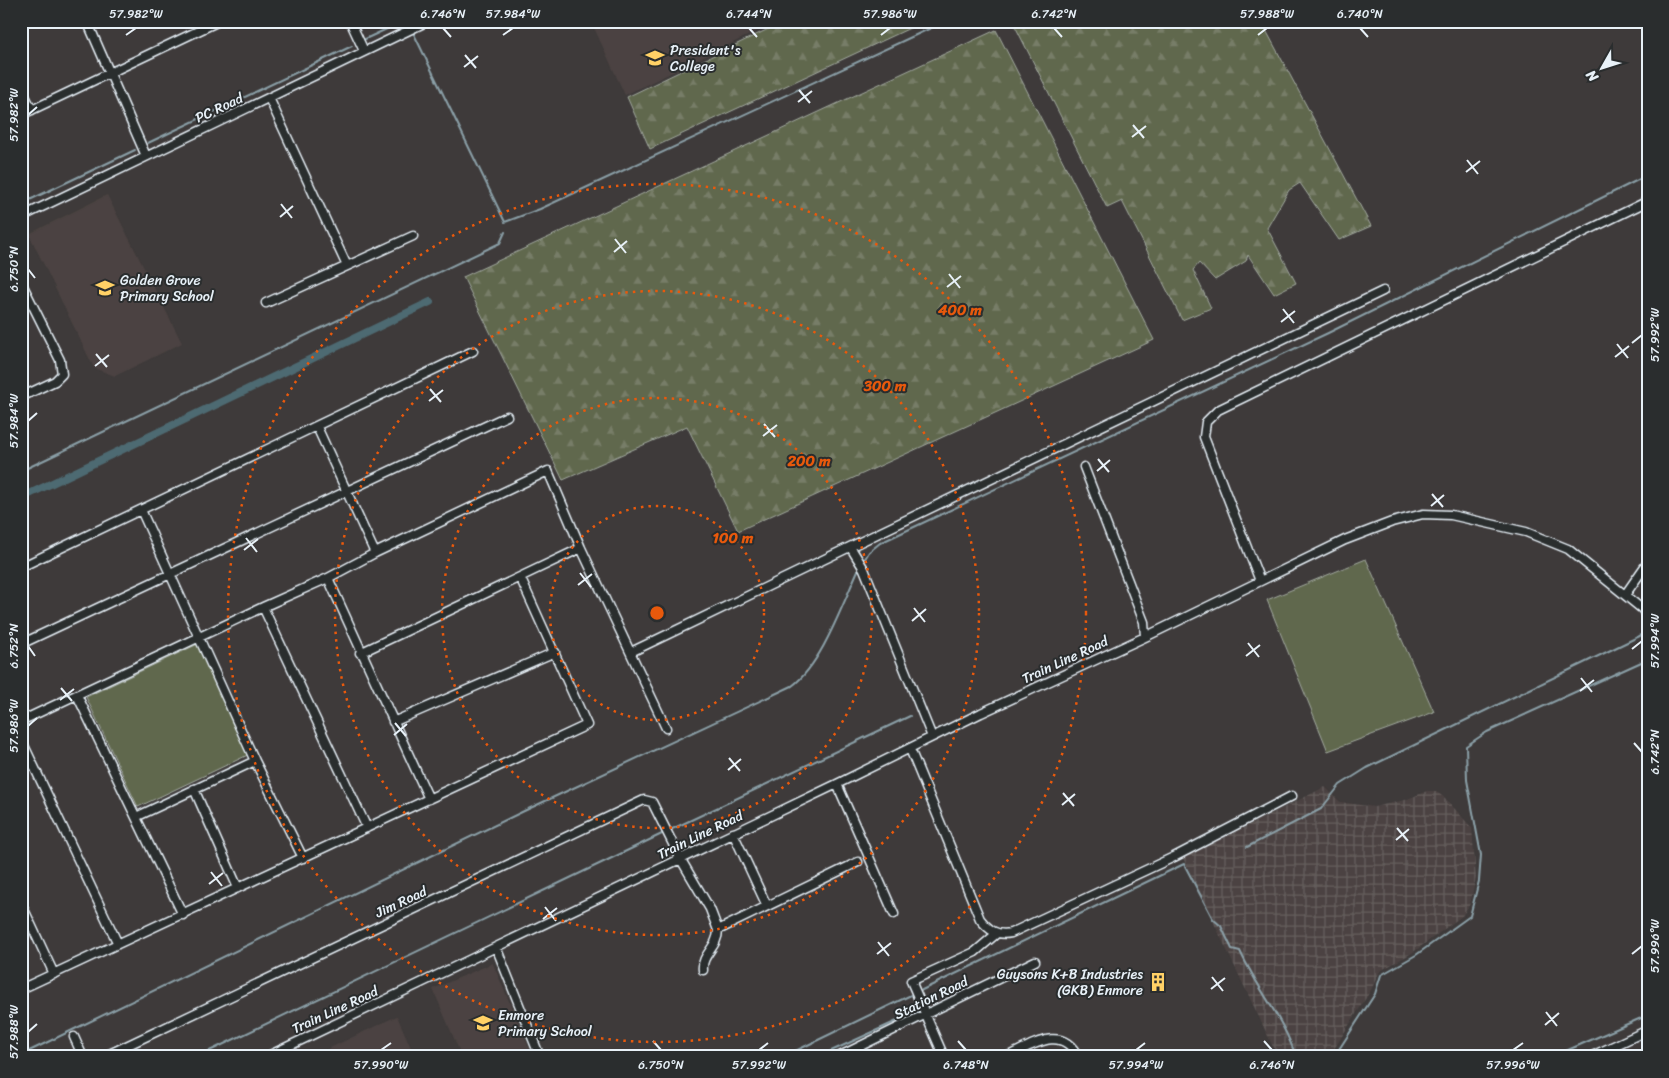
<svg xmlns="http://www.w3.org/2000/svg" width="1669" height="1078" font-family="Sriracha,sans-serif">
	<style>
		.built { fill: #4c4342 }
		.industrial { fill: url(#industrial-grid) }
		.grass { fill: #60674d; stroke: #a4aca2 }
		.forest { fill: url(#forest-firs); stroke: #a4aca2 }
		.lines { fill: none; stroke-linecap: round; stroke-linejoin: round }
		.stream { stroke: #8ba0a8; stroke-width: 2 }
		.canal { stroke: #4d6a72; stroke-width: 8 }
		.street-casing { stroke: #e8f1f8; stroke-width: 11 }
		.street { stroke: #2a2d2e; stroke-width: 8 }
		.ticks { fill: none; stroke: #e8f1f8; stroke-width: 2 }
		.ring { fill: none; stroke: #e8590c; stroke-width: 2.5; stroke-dasharray: 2.5 5 }
		.labels { text-anchor: middle; dominant-baseline: central; stroke-width: 4; stroke-linejoin: round; paint-order: stroke }
		.poi-label { font-size: 14px; fill: #e8f1f8; stroke: #2a2d2e; text-anchor: start }
		.street-label { font-size: 14px; fill: #e8f1f8; stroke: #2a2d2e }
		.centre { fill: #e8590c; stroke: #2a2d2e; stroke-width: 2.5 }
		.ring-label { font-size: 15px; text-anchor: middle; font-weight: bold; fill: #e8590c; stroke: #2a2d2e; stroke-width: 4; stroke-linejoin: round; paint-order: stroke }
		.neatline { fill: none; stroke: #e8f1f8; stroke-width: 2 }
		.ticks-label { font-size: 12px; text-anchor: middle; fill: #e8f1f8 }
	</style>
	<defs>
		<pattern id="industrial-grid" width="8" height="8" patternUnits="userSpaceOnUse" patternTransform="scale(1.25)"><rect width="8" height="8" fill="#4c4342"/><path d="M0 4h8M4 0v8" fill="none" stroke="#665f5e"/></pattern>
		<pattern id="forest-firs" width="22" height="20" patternUnits="userSpaceOnUse" patternTransform="scale(1.25)"><rect width="22" height="20" fill="#60674d"/><path d="M5 1l3.5 6h-7zM16 11l3.5 6h-7z" fill="#777d67"/></pattern>
	</defs>
	<rect width="100%" height="100%" fill="#3e3a3a"/>
	<filter id="ink" filterUnits="userSpaceOnUse"><feTurbulence type="fractalNoise" baseFrequency=".02" numOctaves="2"/><feDisplacementMap in="SourceGraphic" scale="10" xChannelSelector="R" yChannelSelector="G"/><feConvolveMatrix kernelMatrix="1 2 1 2 8 2 1 2 1" color-interpolation-filters="sRGB"/></filter>
	<g filter="url(#ink)">
		<path class="built" d="M 591,21 L 778,21 L 625,95 Z
			M 107,195 L 182,343 L 115,376 L 94,368 L 29,234 Z
			M 493,963 L 493,964 L 533,1057 L 462,1057 L 433,989 Z
			M 397,1016 L 415,1057 L 311,1057 Z"/>
		<path class="industrial" d="M 1325,787 L 1340,802 L 1374,807 L 1405,800 L 1427,791 L 1435,791 L 1445,798 L 1472,828 L 1476,878 L 1470,904 L 1462,916 L 1412,953 L 1380,971 L 1371,990 L 1329,1057 L 1278,1057 L 1183,858 Z"/>
		<path class="grass" d="M 1366,559 L 1434,712 L 1328,751 L 1267,600 Z
			M 200,643 L 252,753 L 138,807 L 86,697 Z"/>
		<path class="forest" d="M 785,21 L 925,21 L 650,149 L 627,97 Z
			M 1261,21 L 1371,226 L 1339,240 L 1300,183 L 1289,190 L 1267,228 L 1296,283 L 1274,294 L 1248,255 L 1246,261 L 1215,280 L 1199,263 L 1193,270 L 1211,308 L 1182,320 L 1122,201 L 1107,208 L 1013,22 Z
			M 996,30 L 1154,340 L 738,531 L 687,426 L 563,480 L 463,277 Z"/>
		<g class="lines">
			<path class="stream" d="M 412,30 L 505,222 L 540,209 L 946,21
				M 363,40 L 404,21
				M 148,143 L 352,46
				M 21,204 L 135,150
				M 21,471 L 500,243 L 505,232
				M 863,562 L 869,552 L 880,543 L 1328,333 L 1648,175
				M 668,831 L 910,716
				M 1247,847 L 1321,809 L 1340,785 L 1367,768 L 1648,632
				M 922,990 L 1184,864 L 1213,919 L 1221,926 L 1232,949 L 1240,951 C 1257,988 1283,1018 1296,1057
				M 21,1055 L 524,811 L 792,686 C 823,663 843,602 860,566
				M 197,1057 L 664,833
				M 783,1057 L 911,995
				M 818,1057 L 919,1011
				M 1334,1057 L 1375,994 L 1381,975 L 1416,955 L 1470,916 L 1479,881 L 1481,855 L 1467,780 L 1466,746 L 1487,732 L 1648,659
				M 1552,1057 L 1648,1015"/>
			<path class="canal" d="M 21,498 L 430,302"/>
			<g class="street-casing">
				<path id="street" d="M 87,21 L 146,156
					M 350,21 L 364,51
					M 21,88 L 32,110
					M 269,98 L 347,266
					M 21,115 L 219,21
					M 21,217 L 428,21
					M 21,282 L 60,360 L 62,374 L 55,381 L 21,397
					M 266,303 L 413,236
					M 317,427 L 375,553
					M 1084,467 L 1144,622 L 1145,637
					M 141,510 L 255,761 L 303,858
					M 851,548 L 864,569 L 932,737
					M 21,567 L 473,351
					M 328,578 L 429,799
					M 1260,581 L 1204,437 L 1206,422 L 1218,410 L 1648,201
					M 1625,595 L 1648,562
					M 263,607 L 367,828
					M 21,644 L 507,416
					M 631,652 L 1383,291
					M 360,653 L 581,548
					M 77,695 L 183,915
					M 21,721 L 263,607 L 328,578 L 375,553 L 548,471 L 581,548 L 666,728
					M 393,722 L 555,652
					M 21,739 L 118,944
					M 910,749 L 980,919 C 989,930 996,936 1011,933 L 1174,857 L 1292,796
					M 837,784 L 894,914
					M 194,789 L 238,888
					M 136,817 L 255,761
					M 733,833 L 767,906
					M 21,903 L 54,974
					M 496,947 L 540,1057
					M 703,970 C 701,954 718,948 718,930 L 858,862
					M 21,989 L 587,725 L 520,577
					M 74,1037 L 83,1057
					M 103,1057 L 644,800 L 652,802 L 680,858 L 710,909 L 718,930
					M 266,1057 L 837,784 L 981,713 L 1145,637 L 1345,540 L 1392,522 L 1423,514 L 1451,515 L 1526,532 L 1568,549 L 1642,609 L 1648,617
					M 838,1057 L 1035,961
					M 944,1057 L 911,981 L 975,952 L 996,934
					M 1006,1057 C 1031,1046 1062,1023 1078,1057
					M 1590,1057 L 1648,1030"/>
			</g>
			<use href="#street" class="street"/>
		</g>
	</g>
	<path class="ticks" d="M 443,28 L 451,37M 749,28 L 757,37M 1054,28 L 1062,37M 1360,28 L 1368,37M 126,35 L 136,28M 503,35 L 513,28M 881,35 L 890,28M 1258,35 L 1267,28M 465,55 L 476,68M 464,67 L 478,56M 799,90 L 810,103M 798,102 L 812,91M 28,115 L 37,107M 1133,125 L 1144,138M 1132,137 L 1146,126M 1467,160 L 1478,174M 1466,172 L 1480,161M 281,204 L 292,218M 280,217 L 293,206M 615,239 L 626,253M 614,252 L 627,241M 28,269 L 35,278M 949,274 L 960,288M 947,287 L 961,276M 1283,309 L 1294,323M 1281,322 L 1295,311M 1632,343 L 1642,335M 1617,344 L 1628,358M 96,354 L 107,367M 1615,357 L 1629,346M 95,366 L 109,355M 430,389 L 441,402M 429,401 L 443,390M 28,421 L 37,413M 764,424 L 775,437M 763,436 L 777,425M 1098,459 L 1109,472M 1097,471 L 1110,460M 1432,494 L 1443,507M 1431,506 L 1444,495M 246,538 L 257,552M 244,550 L 258,539M 580,573 L 591,587M 578,585 L 592,574M 914,608 L 925,622M 912,621 L 926,609M 1248,643 L 1259,657M 28,646 L 35,656M 1632,649 L 1642,641M 1246,656 L 1260,645M 1581,678 L 1592,692M 61,688 L 72,701M 1580,691 L 1594,680M 60,700 L 74,689M 395,723 L 406,736M 28,726 L 37,718M 394,735 L 407,724M 1634,743 L 1642,752M 729,758 L 740,771M 728,770 L 741,759M 1063,793 L 1074,806M 1062,805 L 1075,794M 1397,828 L 1408,841M 1396,840 L 1409,829M 211,872 L 222,886M 209,884 L 223,873M 545,907 L 556,921M 543,919 L 557,908M 878,942 L 889,956M 877,954 L 891,943M 1632,954 L 1642,946M 1212,977 L 1223,991M 1211,989 L 1225,978M 1546,1012 L 1557,1026M 1545,1025 L 1559,1013M 28,1032 L 37,1024M 653,1041 L 661,1050M 958,1041 L 966,1050M 1264,1041 L 1272,1050M 381,1050 L 391,1043M 759,1050 L 768,1043M 1136,1050 L 1145,1043M 1513,1050 L 1523,1043"/>
	<g class="ring">
		<circle cx="657" cy="613" r="107"/>
		<circle cx="657" cy="613" r="215"/>
		<circle cx="657" cy="613" r="322"/>
		<circle cx="657" cy="613" r="429"/>
	</g>
	<defs>
		<g id="school-bare" transform="scale(1.5)"><path d="M0-5L7-2L0 1L-7-2ZM-4 1L0 2.5L4 1V4Q0 6-4 4Z" fill="#ffd166" stroke="#2a2d2e" stroke-width="2.5" paint-order="stroke"/></g>
		<g id="building-bare" transform="scale(1.5)"><path d="M-4-6H4V6H1V3H-1V6H-4ZM-2.5-4.3h1.7v1.8h-1.7ZM.8-4.3h1.7v1.8H.8ZM-2.5-1h1.7V.8h-1.7ZM.8-1h1.7V.8H.8Z" fill="#ffd166" stroke="#2a2d2e" stroke-width="2.5" paint-order="stroke"/></g>
	</defs>
	<g fill-rule="evenodd">
		<use href="#school-bare" x="655" y="58"/>
		<use href="#school-bare" x="105" y="288"/>
		<use href="#building-bare" x="1158" y="982"/>
		<use href="#school-bare" x="483" y="1023"/>
	</g>
	<g class="labels">
		<g class="poi-label">
			<text x="670" y="50">President's<tspan x="670" dy="16">College</tspan></text>
			<text x="120" y="280">Golden Grove<tspan x="120" dy="16">Primary School</tspan></text>
			<text x="1143" y="974" text-anchor="end">Guysons K+B Industries<tspan x="1143" dy="16">(GKB) Enmore</tspan></text>
			<text x="498" y="1015">Enmore<tspan x="498" dy="16">Primary School</tspan></text>
		</g>
		<g class="street-label">
			<text transform="translate(219 108) rotate(-25)">PC Road</text>
			<text transform="translate(1065 660) rotate(-25)">Train Line Road</text>
			<text transform="translate(700 835) rotate(-26)">Train Line Road</text>
			<text transform="translate(401 902) rotate(-25)">Jim Road</text>
			<text transform="translate(931 998) rotate(-26)">Station Road</text>
			<text transform="translate(335 1010) rotate(-25)">Train Line Road</text>
		</g>
	</g>
	<circle cx="657" cy="613" r="8" class="centre"/>
	<g class="ring-label">
		<text x="960" y="315">400 m</text>
		<text x="885" y="391">300 m</text>
		<text x="809" y="466">200 m</text>
		<text x="733" y="543">100 m</text>
	</g>
	<rect width="1669" height="1078" fill="none" stroke="#2a2d2e" stroke-width="55"/>
	<g transform="translate(1602 68) rotate(231)" stroke="#2a2d2e" stroke-width="4" paint-order="stroke">
	<path d="M0-4L9 19L0 12L-9 19Z" fill="#e8f1f8"/>
	<text y="-8" font-size="14" font-weight="bold" text-anchor="middle" fill="#e8f1f8">N</text>
	</g>
	<rect x="28" y="28" width="1614" height="1022" class="neatline"/>
	<g class="ticks-label">
		<text x="136" y="18">57.982°W</text>
		<text x="443" y="18">6.746°N</text>
		<text x="513" y="18">57.984°W</text>
		<text x="749" y="18">6.744°N</text>
		<text x="890" y="18">57.986°W</text>
		<text x="1054" y="18">6.742°N</text>
		<text x="1267" y="18">57.988°W</text>
		<text x="1360" y="18">6.740°N</text>
		<text transform="translate(14 115) rotate(-90)" y="4">57.982°W</text>
		<text transform="translate(14 269) rotate(-90)" y="4">6.750°N</text>
		<text transform="translate(1655 335) rotate(-90)" y="4">57.992°W</text>
		<text transform="translate(14 421) rotate(-90)" y="4">57.984°W</text>
		<text transform="translate(1655 641) rotate(-90)" y="4">57.994°W</text>
		<text transform="translate(14 646) rotate(-90)" y="4">6.752°N</text>
		<text transform="translate(14 726) rotate(-90)" y="4">57.986°W</text>
		<text transform="translate(1655 752) rotate(-90)" y="4">6.742°N</text>
		<text transform="translate(1655 946) rotate(-90)" y="4">57.996°W</text>
		<text transform="translate(14 1032) rotate(-90)" y="4">57.988°W</text>
		<text x="381" y="1069">57.990°W</text>
		<text x="661" y="1069">6.750°N</text>
		<text x="759" y="1069">57.992°W</text>
		<text x="966" y="1069">6.748°N</text>
		<text x="1136" y="1069">57.994°W</text>
		<text x="1272" y="1069">6.746°N</text>
		<text x="1513" y="1069">57.996°W</text>
	</g>
</svg>
